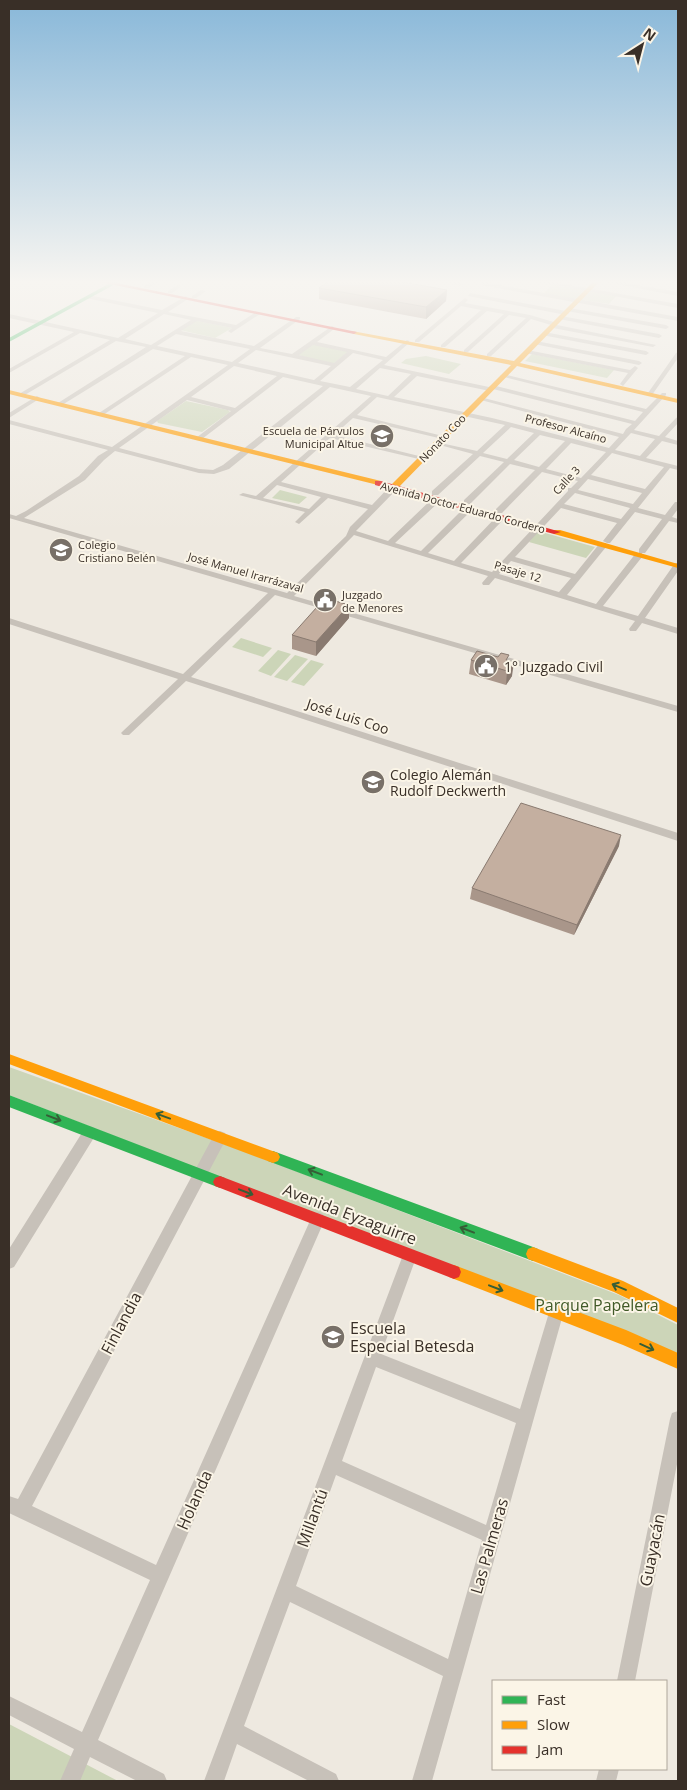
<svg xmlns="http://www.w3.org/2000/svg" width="687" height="1790" font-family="'Open Sans',sans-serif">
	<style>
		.green { fill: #ccd5b8 }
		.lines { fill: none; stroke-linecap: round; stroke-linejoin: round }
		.street { fill: #c7c1b9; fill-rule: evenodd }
		.fast { fill: #30b455; fill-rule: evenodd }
		.slow { fill: #ff9f0a; fill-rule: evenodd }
		.jam { fill: #e5322d; fill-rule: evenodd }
		.wall { fill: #a9968a }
		.shaded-wall { fill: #897a70 }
		.building { fill: #c4afa0; stroke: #897a70 }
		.oneway { stroke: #365e37 }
		.labels { text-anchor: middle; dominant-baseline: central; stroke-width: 4; stroke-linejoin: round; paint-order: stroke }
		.far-street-label { font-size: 11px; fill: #392f27; stroke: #fbf5e7 }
		.far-poi-label { font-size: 11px; fill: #392f27; stroke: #fbf5e7; text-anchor: start }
		.poi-label { font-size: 14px; fill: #392f27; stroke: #fbf5e7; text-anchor: start }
		.street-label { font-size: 14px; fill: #392f27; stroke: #fbf5e7 }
		.near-street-label { font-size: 16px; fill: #392f27; stroke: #fbf5e7 }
		.near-park-label { font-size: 16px; fill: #415a28; stroke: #fbf5e7 }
		.near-poi-label { font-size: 16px; fill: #392f27; stroke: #fbf5e7; text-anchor: start }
	</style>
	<rect width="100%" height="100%" fill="#eee9e0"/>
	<path class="green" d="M 552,285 L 617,295 L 609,304 L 543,294 Z
		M 194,321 L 198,321 L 232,328 L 215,338 L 180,330 Z
		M 312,344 L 349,351 L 333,364 L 298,355 Z
		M 532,354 L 614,370 L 607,378 L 525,361 Z
		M 426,356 L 461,364 L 449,374 L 401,363 L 406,359 Z
		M 186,401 L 228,410 L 230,412 L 202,432 L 158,423 L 157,421 Z
		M 280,490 L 307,497 L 299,504 L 272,498 Z
		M 538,531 L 595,547 L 586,558 L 529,542 Z
		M 241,638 L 272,648 L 263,657 L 232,647 Z
		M 278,650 L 291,654 L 271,676 L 258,671 Z
		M 295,655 L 308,659 L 287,681 L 274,677 Z
		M 311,660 L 324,664 L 304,686 L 291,682 Z
		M 9,1067 L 254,1155 L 619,1295 L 678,1325 L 678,1356 L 9,1095 Z
		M 9,1724 L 118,1781 L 9,1781 Z"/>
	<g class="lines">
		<path class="street" d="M 153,281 L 160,281 L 148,288 L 144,288 L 144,286 Z
			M 442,281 L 454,281 L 463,284 L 460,286 Z
			M 533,281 L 546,281 L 678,304 L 678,308 Z
			M 601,281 L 614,281 L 678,292 L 678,296 Z
			M 668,281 L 678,281 L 678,284 L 669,282 Z
			M 483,282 L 678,317 L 678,321 L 481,285 Z
			M 177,285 L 182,286 L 172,293 L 168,293 L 168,291 Z
			M 201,290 L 206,291 L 196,298 L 192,298 L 192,296 Z
			M 470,293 L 566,311 L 569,313 L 566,315 L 468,296 Z
			M 88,295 L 162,310 L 186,296 L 188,299 L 168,312 L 236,325 L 256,312 L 260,312 L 260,314 L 231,333 L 228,331 L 232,328 L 197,321 L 181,331 L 254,346 L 296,317 L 300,317 L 300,319 L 260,348 L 292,354 L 332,326 L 334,327 L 334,329 L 317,342 L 386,357 L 407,340 L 409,341 L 409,343 L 384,365 L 489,387 L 492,385 L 635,421 L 643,412 L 500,376 L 503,374 L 646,409 L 662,393 L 666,393 L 666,395 L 634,430 L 659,436 L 676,418 L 678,417 L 678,423 L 665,437 L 678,441 L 678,445 L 662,441 L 646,458 L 678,466 L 678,470 L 670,468 L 638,508 L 665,515 L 675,502 L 678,502 L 678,509 L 672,517 L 678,519 L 678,523 L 669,521 L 645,553 L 642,553 L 642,557 L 603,606 L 638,616 L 675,563 L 678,563 L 678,571 L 645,618 L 678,628 L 678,634 L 642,623 L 636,631 L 630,631 L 629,629 L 635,621 L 495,578 L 489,585 L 483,585 L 482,583 L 488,576 L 354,535 L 294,596 L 678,706 L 678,712 L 275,595 L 191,677 L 678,833 L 678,841 L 186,681 L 129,735 L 123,735 L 121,733 L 123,731 L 178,679 L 9,624 L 9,618 L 183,674 L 268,593 L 9,518 L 9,514 L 16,516 L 26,511 L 79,476 L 98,456 L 108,450 L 9,424 L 9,420 L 112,447 L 228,365 L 191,357 L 103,415 L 99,415 L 99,413 L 185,356 L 153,349 L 62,405 L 58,405 L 58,403 L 146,347 L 116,341 L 23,396 L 19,396 L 19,394 L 110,340 L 80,333 L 9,373 L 9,369 L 74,332 L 9,318 L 9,314 L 118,338 L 158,313 L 86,298 ZM 164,314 L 191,320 L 151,345 L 125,339 ZM 176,334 L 250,349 L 232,362 L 157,346 ZM 313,345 L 347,352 L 334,363 L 299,355 ZM 256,350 L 331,366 L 314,380 L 238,363 ZM 353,353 L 383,360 L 350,387 L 320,381 ZM 234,366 L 277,376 L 235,408 L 191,397 ZM 380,368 L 411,374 L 388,396 L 356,389 ZM 417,376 L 490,391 L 493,389 L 632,424 L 626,429 L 623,434 L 480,397 L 477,399 L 619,437 L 609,448 L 492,418 L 394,397 ZM 283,377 L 323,386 L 223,465 L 213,470 L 199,469 L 119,448 L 187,400 L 231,411 L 196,438 L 202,439 ZM 330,387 L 371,396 L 256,496 L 243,493 L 239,495 L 305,512 L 295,522 L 299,524 L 328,498 L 368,509 L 350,527 L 346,536 L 287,593 L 24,518 L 85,480 L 104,460 L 115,451 L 199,473 L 214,474 L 229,469 ZM 377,397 L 505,425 L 477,451 L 436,442 L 436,444 L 473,454 L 432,491 L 432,495 L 438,495 L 480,456 L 504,462 L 464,500 L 464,504 L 470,504 L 510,464 L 535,470 L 496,509 L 496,513 L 502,513 L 542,472 L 578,481 L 571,488 L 568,488 L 568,491 L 492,572 L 461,563 L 504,519 L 504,515 L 498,515 L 454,561 L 428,553 L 472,510 L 472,506 L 466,506 L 421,551 L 395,543 L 440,501 L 440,497 L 434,497 L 388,541 L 356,531 L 397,489 L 397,485 L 391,485 L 372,505 L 281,482 L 330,438 L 423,460 L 427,458 L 334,435 L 353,418 L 443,439 L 447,437 L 357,415 ZM 511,427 L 534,433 L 507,459 L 483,453 ZM 631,433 L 655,439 L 640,456 L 615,450 ZM 540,435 L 565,441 L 539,467 L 514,460 ZM 571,443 L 606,452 L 581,478 L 546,469 ZM 612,453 L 664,467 L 645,489 L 591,475 ZM 588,479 L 642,493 L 633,504 L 578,490 ZM 277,485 L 321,497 L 309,509 L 263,498 ZM 575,493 L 630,508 L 621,519 L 564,504 ZM 561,508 L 617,523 L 603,541 L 607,543 L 610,543 L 635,512 L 662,519 L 639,549 L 639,553 L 636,553 L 596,604 L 567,595 L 606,547 L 606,543 L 600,543 L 575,574 L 515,557 ZM 511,561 L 571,578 L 559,592 L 499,574 Z
			M 465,298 L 468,300 L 465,303 L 530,315 L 557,323 L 557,325 L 656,345 L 653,347 L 553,328 L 550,326 L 551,325 L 531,319 L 491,356 L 487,356 L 487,354 L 526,318 L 509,315 L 468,352 L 464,352 L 464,350 L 504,314 L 487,311 L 445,347 L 441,347 L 441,345 L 481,310 L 461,306 L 419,342 L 415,342 L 415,340 Z
			M 569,308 L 666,325 L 669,327 L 666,329 L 567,311 Z
			M 561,316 L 659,334 L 662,336 L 659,338 L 559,319 L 559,317 Z
			M 544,332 L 646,351 L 649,353 L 646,355 L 542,335 L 542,333 Z
			M 536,341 L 639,361 L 642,363 L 639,365 L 534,344 L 533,343 Z
			M 527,350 L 630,370 L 635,366 L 638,368 L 623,386 L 620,384 L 628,373 L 525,353 L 525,351 Z
			M 678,352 L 678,358 L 652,395 L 648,395 L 648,393 L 676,353 Z
			M 37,396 L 40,398 L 39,399 L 9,418 L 9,413 Z
			M 90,1126 L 95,1128 L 97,1132 L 95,1136 L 14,1267 L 9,1269 L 9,1249 L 85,1128 Z
			M 220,1131 L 225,1133 L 227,1137 L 225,1141 L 32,1506 L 156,1565 L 313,1214 L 318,1212 L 323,1214 L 325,1219 L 98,1740 L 164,1774 L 167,1781 L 137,1781 L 90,1757 L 80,1781 L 60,1781 L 74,1749 L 9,1715 L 9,1696 L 82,1732 L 150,1580 L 9,1513 L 9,1496 L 18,1499 L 215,1133 Z
			M 410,1248 L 415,1250 L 417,1255 L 381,1354 L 520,1409 L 551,1306 L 556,1304 L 561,1306 L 564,1311 L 432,1781 L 412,1781 L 443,1676 L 290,1602 L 244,1726 L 336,1774 L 339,1781 L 309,1781 L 237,1744 L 224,1781 L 204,1781 L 403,1255 L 405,1250 ZM 376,1367 L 516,1423 L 486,1525 L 342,1461 ZM 336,1475 L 482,1540 L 448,1659 L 296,1586 Z
			M 678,1411 L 678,1459 L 635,1681 L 617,1681 L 670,1419 L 672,1413 Z
			M 599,1769 L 619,1769 L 616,1781 L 596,1781 Z"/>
		<path class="fast" d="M 114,281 L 119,282 L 9,342 L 9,338 Z
			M 9,1095 L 225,1178 L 227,1182 L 225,1186 L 220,1188 L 9,1107 Z
			M 273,1151 L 533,1247 L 538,1249 L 540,1254 L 538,1259 L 533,1261 L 268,1161 L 266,1157 L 268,1153 Z"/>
		<path class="slow" d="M 594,281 L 600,281 L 520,363 L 678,399 L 678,403 L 517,366 L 397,489 L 391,489 L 391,485 L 511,365 L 354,334 L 352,333 L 352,331 L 514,361 Z
			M 9,390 L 381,481 L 382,483 L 378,485 L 9,394 Z
			M 554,530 L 560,530 L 678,564 L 678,568 L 554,534 Z
			M 9,1054 L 278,1153 L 280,1157 L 278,1161 L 273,1163 L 9,1064 Z
			M 533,1247 L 623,1281 L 678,1308 L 678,1323 L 614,1292 L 528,1259 L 526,1254 L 528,1249 Z
			M 454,1265 L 626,1330 L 678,1353 L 678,1369 L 623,1345 L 449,1277 L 447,1272 L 449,1267 Z"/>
		<path class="jam" d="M 95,281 L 107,281 L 357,332 L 354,334 Z
			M 375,481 L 381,481 L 561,532 L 554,534 L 375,485 Z
			M 220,1176 L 459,1267 L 461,1272 L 459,1277 L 454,1279 L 215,1186 L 213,1182 L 215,1178 Z"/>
	</g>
	<path class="wall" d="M 319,288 L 447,290 L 446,301 L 426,319 L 319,299 Z
		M 349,618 L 316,656 L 292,649 L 292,635 Z
		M 498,657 L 509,661 L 512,676 L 506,685 L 469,674 L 471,660 Z
		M 619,846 L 574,935 L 470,899 L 472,888 Z"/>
	<path class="shaded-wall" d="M 447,290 L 446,301 L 426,319 L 426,307 Z
		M 349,605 L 349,618 L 316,656 L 316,642 Z
		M 514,662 L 512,676 L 506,685 L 507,671 Z
		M 621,835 L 619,846 L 574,935 L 577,925 Z"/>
	<path class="building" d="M 329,281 L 397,281 L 447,290 L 426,307 L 319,288 Z
		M 325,598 L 349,605 L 316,642 L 292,635 Z
		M 477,651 L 498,657 L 501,653 L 509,655 L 506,660 L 514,662 L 507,671 L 471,660 Z
		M 521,803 L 621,835 L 577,925 L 472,888 Z"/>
	<defs><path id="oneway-shaft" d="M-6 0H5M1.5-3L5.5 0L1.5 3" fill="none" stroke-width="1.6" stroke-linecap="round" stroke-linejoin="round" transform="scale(1.25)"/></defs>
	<g class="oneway">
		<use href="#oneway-shaft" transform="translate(163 1116) rotate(-160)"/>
		<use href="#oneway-shaft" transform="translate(54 1118) rotate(21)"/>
		<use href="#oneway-shaft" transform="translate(315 1172) rotate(-159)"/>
		<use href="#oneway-shaft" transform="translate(246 1192) rotate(21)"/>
		<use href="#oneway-shaft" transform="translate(467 1230) rotate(-159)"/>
		<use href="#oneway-shaft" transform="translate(619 1287) rotate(-157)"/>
		<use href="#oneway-shaft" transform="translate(496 1288) rotate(21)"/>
		<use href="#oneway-shaft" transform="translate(647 1347) rotate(24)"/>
	</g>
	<linearGradient id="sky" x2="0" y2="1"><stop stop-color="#89b8d9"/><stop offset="0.53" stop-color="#f7f5f1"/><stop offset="1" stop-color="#f7f5f1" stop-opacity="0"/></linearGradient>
	<rect width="687" height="532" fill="url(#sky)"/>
	<defs>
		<g id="school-disc" transform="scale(1.25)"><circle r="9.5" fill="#787068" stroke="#fbf5e7"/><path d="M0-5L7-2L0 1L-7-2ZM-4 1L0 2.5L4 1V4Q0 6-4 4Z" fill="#fff"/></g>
		<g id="civic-disc" transform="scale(1.25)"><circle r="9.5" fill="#787068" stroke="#fbf5e7"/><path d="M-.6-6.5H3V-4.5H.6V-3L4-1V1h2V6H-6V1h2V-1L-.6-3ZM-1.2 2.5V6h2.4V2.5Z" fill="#fff"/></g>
	</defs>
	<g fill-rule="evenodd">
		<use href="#school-disc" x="382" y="436"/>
		<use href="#school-disc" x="61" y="550"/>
		<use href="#civic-disc" x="325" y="600"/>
		<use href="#civic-disc" x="486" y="666"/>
		<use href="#school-disc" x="373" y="782"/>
		<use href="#school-disc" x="333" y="1337"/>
	</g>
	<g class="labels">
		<g class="far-street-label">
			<text transform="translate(566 428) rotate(15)">Profesor Alcaíno</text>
			<text transform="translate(442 438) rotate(-46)">Nonato Coo</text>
			<text transform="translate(566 480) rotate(-47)">Calle 3</text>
			<text transform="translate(463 507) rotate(15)">Avenida Doctor Eduardo Cordero</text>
			<text transform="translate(518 571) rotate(17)">Pasaje 12</text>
			<text transform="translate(246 572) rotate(16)">José Manuel Irarrázaval</text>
		</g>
		<g class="far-poi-label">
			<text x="364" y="430" text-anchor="end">Escuela de Párvulos<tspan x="364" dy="13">Municipal Altue</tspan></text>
			<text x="78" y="544">Colegio<tspan x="78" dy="13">Cristiano Belén</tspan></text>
			<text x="342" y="594">Juzgado<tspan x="342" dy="13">de Menores</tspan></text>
		</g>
		<g class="poi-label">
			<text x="504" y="666">1° Juzgado Civil</text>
			<text x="390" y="774">Colegio Alemán<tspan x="390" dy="16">Rudolf Deckwerth</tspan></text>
		</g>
		<g class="street-label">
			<text transform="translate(348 716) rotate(18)">José Luis Coo</text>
		</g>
		<g class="near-street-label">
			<text transform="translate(350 1214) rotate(21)">Avenida Eyzaguirre</text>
			<text transform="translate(121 1323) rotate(-62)">Finlandia</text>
			<text transform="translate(194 1500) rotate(-66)">Holanda</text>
			<text transform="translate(312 1518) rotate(-70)">Millantú</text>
			<text transform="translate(489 1546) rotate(-74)">Las Palmeras</text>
			<text transform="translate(652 1550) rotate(-79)">Guayacán</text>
		</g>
		<g class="near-park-label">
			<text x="597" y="1305">Parque Papelera</text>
		</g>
		<g class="near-poi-label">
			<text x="350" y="1328">Escuela<tspan x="350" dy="18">Especial Betesda</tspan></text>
		</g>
	</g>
	<rect width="687" height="1790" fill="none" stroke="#392f27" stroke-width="20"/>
	<rect x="492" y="1680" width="175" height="90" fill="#fbf5e7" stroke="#ada69a"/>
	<rect x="502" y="1696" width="25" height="8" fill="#30b455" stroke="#ada69a"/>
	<text x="537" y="1705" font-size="15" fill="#392f27">Fast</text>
	<rect x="502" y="1721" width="25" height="8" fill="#ff9f0a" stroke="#ada69a"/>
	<text x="537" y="1730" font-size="15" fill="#392f27">Slow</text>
	<rect x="502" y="1746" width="25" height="8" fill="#e5322d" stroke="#ada69a"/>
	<text x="537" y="1755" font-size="15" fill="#392f27">Jam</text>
	<g transform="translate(642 45) rotate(36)" stroke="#fbf5e7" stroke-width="4" paint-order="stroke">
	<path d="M0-4L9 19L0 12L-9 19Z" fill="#392f27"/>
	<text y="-8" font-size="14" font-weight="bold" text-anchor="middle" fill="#392f27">N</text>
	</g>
</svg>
